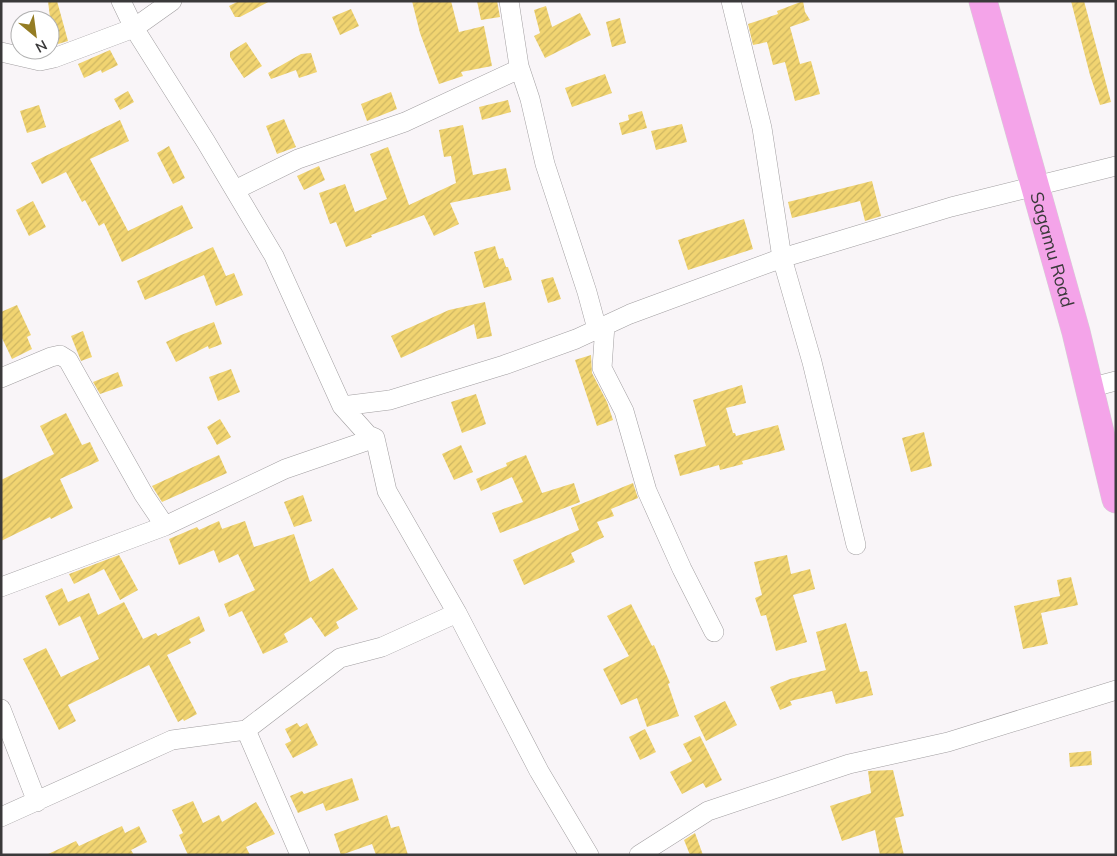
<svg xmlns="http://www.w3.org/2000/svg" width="1117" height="856" font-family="Mulish,sans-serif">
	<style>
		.building { fill: url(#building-hatch) }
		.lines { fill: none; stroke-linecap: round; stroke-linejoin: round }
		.street-casing { stroke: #a19ea0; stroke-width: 20 }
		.highway-casing { stroke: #d4d3d4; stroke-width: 29 }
		.street { stroke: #fff; stroke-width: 19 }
		.highway { stroke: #f4a4e9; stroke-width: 28 }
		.labels { text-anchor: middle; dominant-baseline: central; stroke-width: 4; stroke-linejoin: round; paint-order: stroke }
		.street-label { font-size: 18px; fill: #3a393a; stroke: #fff }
	</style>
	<defs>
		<pattern id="building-hatch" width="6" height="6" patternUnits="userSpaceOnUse" patternTransform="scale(1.25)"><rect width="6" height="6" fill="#f1d471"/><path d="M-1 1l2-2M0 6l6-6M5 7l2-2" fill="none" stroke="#cfb763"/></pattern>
	</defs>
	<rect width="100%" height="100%" fill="#f9f5f8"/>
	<path class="building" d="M 48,1 L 57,1 L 68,41 L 58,44 L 51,26 Z
		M 239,1 L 270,1 L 240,17 L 235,17 L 229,6 Z
		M 412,1 L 451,1 L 459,32 L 484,26 L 492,66 L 461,72 L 463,76 L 439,84 L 420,33 Z
		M 477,1 L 497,1 L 500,17 L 481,20 Z
		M 803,1 L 805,12 L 810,20 L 790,27 L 800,64 L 811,61 L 820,94 L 795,101 L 785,62 L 773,65 L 767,42 L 753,45 L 748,24 L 778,14 L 777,11 Z
		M 1071,1 L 1084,1 L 1111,102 L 1100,105 L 1090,75 Z
		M 546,6 L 552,27 L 580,13 L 591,35 L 545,58 L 534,36 L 540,33 L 534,10 Z
		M 351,9 L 359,26 L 340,35 L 332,17 Z
		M 620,18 L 626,43 L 612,47 L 606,22 Z
		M 246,42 L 262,66 L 244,78 L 230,57 L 230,52 Z
		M 110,50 L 118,65 L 102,73 L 101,70 L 84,78 L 78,64 Z
		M 311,53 L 317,72 L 299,78 L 296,70 L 271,79 L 268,73 L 301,54 Z
		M 605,74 L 612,93 L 572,107 L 565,88 Z
		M 128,91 L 134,102 L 120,110 L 114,99 Z
		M 391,92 L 397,109 L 367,121 L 361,104 Z
		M 508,100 L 511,112 L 482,120 L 479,107 Z
		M 39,105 L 46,127 L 27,133 L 20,111 Z
		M 642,111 L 647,128 L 622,135 L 619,123 L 629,120 L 628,115 Z
		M 284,119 L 296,147 L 277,154 L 266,126 Z
		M 120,120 L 129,141 L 90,159 L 128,231 L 182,205 L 193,228 L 122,262 L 104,223 L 99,226 L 85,200 L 82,202 L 66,172 L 42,184 L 31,163 Z
		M 682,124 L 687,142 L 656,150 L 651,131 Z
		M 463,125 L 473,175 L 506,168 L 511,190 L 450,203 L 459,224 L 434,236 L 424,215 L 371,235 L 372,237 L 346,247 L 336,222 L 330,224 L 319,193 L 345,184 L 355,212 L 387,199 L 370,154 L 388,147 L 409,205 L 456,183 L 451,156 L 444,157 L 439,130 Z
		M 169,146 L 185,178 L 173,184 L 157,153 Z
		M 319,166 L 325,180 L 304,190 L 297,176 Z
		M 872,181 L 881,216 L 865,221 L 860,201 L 792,218 L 788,202 Z
		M 33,201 L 46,227 L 29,236 L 16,210 Z
		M 744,219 L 753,249 L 688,270 L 678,240 Z
		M 495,246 L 499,259 L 503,258 L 506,267 L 508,267 L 512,280 L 484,288 L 474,252 Z
		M 213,247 L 226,276 L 234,273 L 243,295 L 216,306 L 204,275 L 145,300 L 137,281 Z
		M 553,277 L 561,299 L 548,303 L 541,280 Z
		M 485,302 L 492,336 L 477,339 L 474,324 L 401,358 L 391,336 L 449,310 Z
		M 17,305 L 31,335 L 27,337 L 32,349 L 12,359 L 1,336 L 1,312 Z
		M 214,322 L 222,344 L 209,349 L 208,346 L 176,362 L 166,342 L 181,335 Z
		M 83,331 L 92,357 L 81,361 L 71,336 Z
		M 591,355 L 592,373 L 607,402 L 613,420 L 597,426 L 575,360 Z
		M 231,369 L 240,392 L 218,401 L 209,377 Z
		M 118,372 L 123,386 L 100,394 L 93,382 Z
		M 742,385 L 746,403 L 726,408 L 733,433 L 735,433 L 736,436 L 778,425 L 785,450 L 742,461 L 743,464 L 720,470 L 719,465 L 680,476 L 674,455 L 706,446 L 693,400 Z
		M 476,394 L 486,424 L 462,433 L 451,402 Z
		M 66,413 L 82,445 L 90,442 L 99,461 L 60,479 L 73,508 L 51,519 L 50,517 L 1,541 L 1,480 L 54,454 L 40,426 Z
		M 220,419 L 231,437 L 217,445 L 207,427 Z
		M 924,432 L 932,466 L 911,472 L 902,438 Z
		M 461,445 L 473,472 L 454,480 L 442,454 Z
		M 219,455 L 227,473 L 162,502 L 152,486 Z
		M 526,455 L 542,493 L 574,483 L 580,502 L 500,533 L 492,513 L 523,502 L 512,477 L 481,491 L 476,479 L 507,466 L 506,463 Z
		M 633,483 L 638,498 L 611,509 L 614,516 L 597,522 L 604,537 L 571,553 L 575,562 L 524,585 L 513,560 L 579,530 L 571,508 Z
		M 303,495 L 312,521 L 294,527 L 284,502 Z
		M 219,521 L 222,529 L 245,521 L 254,547 L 294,534 L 310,582 L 333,568 L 358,609 L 336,622 L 339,628 L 325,637 L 311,617 L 284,634 L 288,642 L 263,654 L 242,611 L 229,617 L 224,604 L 255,590 L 238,554 L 219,563 L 214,550 L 179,565 L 169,539 L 197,527 L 199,530 Z
		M 119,555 L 138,590 L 120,600 L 104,569 L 74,584 L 69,574 Z
		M 787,555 L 791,574 L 810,569 L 815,589 L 793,595 L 807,642 L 776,651 L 766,615 L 761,616 L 755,598 L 762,595 L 754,562 Z
		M 1071,577 L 1078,605 L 1041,613 L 1048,644 L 1023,649 L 1014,606 L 1060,596 L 1057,580 Z
		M 62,588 L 68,602 L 89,593 L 98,615 L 124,602 L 143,639 L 156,633 L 158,636 L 199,616 L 205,631 L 189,639 L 191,643 L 167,655 L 197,714 L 184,721 L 183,719 L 178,722 L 149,665 L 68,705 L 76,721 L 59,730 L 23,659 L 46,648 L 61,677 L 99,659 L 80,616 L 59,626 L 45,596 Z
		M 631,604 L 652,646 L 654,645 L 670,683 L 668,684 L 679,716 L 647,727 L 637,698 L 621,705 L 603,669 L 629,656 L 607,616 Z
		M 846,623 L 860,672 L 867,671 L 873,695 L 836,704 L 832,691 L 790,701 L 792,705 L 780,710 L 770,687 L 790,679 L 826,670 L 816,632 Z
		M 725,701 L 737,725 L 706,741 L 694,716 Z
		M 297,723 L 300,727 L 307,723 L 318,745 L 293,758 L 285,744 L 291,741 L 285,729 Z
		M 645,729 L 656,752 L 640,760 L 629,737 Z
		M 700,736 L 722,780 L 706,788 L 703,783 L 682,794 L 670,772 L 692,761 L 683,744 Z
		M 1091,751 L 1092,765 L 1070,767 L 1069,753 Z
		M 893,770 L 904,816 L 895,818 L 904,855 L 880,855 L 875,830 L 842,841 L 830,806 L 871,793 L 868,771 Z
		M 352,778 L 359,800 L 326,811 L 323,803 L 298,813 L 290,796 L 302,791 L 304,794 Z
		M 193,801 L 203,823 L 219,815 L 222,822 L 256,802 L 275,834 L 246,847 L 250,855 L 188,855 L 179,835 L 183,833 L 172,810 Z
		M 387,815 L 391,828 L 399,826 L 408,855 L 376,855 L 372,844 L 341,855 L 334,834 Z
		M 122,826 L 125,833 L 139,826 L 147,842 L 131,850 L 134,855 L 46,855 L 76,841 L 79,846 Z
		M 695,833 L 703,855 L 690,855 L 684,840 Z"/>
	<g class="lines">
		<g class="street-casing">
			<path id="street" d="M 121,1 L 134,28 L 206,142 L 274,256 L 342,406 L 368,435 L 375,438 L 387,491 L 457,613 L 539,771 L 589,855
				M 509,1 L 519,66 L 530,99 L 545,164 L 587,292 L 597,329
				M 731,1 L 762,128 L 782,258 L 812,362 L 856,545
				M 1,52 L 40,61 L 54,58 L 134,28 L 172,1
				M 235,190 L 298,159 L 405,122 L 515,71 L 519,66
				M 605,325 L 602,368 L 624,411 L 647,491 L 682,569 L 714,632
				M 1,378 L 51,357 L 60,355 L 68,360 L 144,495 L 165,526
				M 1089,388 L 1116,381
				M 342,406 L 390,400 L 504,365 L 576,339 L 630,314 L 782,258 L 951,207 L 1116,166
				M 1,587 L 165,526 L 285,469 L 375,438
				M 1,709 L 37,802
				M 1,817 L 172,740 L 246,730
				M 300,855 L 246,730 L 340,658 L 382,647 L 457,613
				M 639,855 L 708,811 L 849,764 L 948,742 L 1116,690"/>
		</g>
		<g class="highway-casing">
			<g id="highway">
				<path id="s1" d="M 983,1 L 1076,332 L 1116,499"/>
			</g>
		</g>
		<use href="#street" class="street"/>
		<use href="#highway" class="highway"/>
	</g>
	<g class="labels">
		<g class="street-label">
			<text stroke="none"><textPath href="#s1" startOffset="258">Sagamu Road</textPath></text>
		</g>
	</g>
	<rect width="1117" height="856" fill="none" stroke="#3a393a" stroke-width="5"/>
	<g transform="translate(35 35) rotate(151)"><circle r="24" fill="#ffffff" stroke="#b0b0b0"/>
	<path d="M0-4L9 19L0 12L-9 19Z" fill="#947c23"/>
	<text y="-8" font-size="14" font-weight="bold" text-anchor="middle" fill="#3a393a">N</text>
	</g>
</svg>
